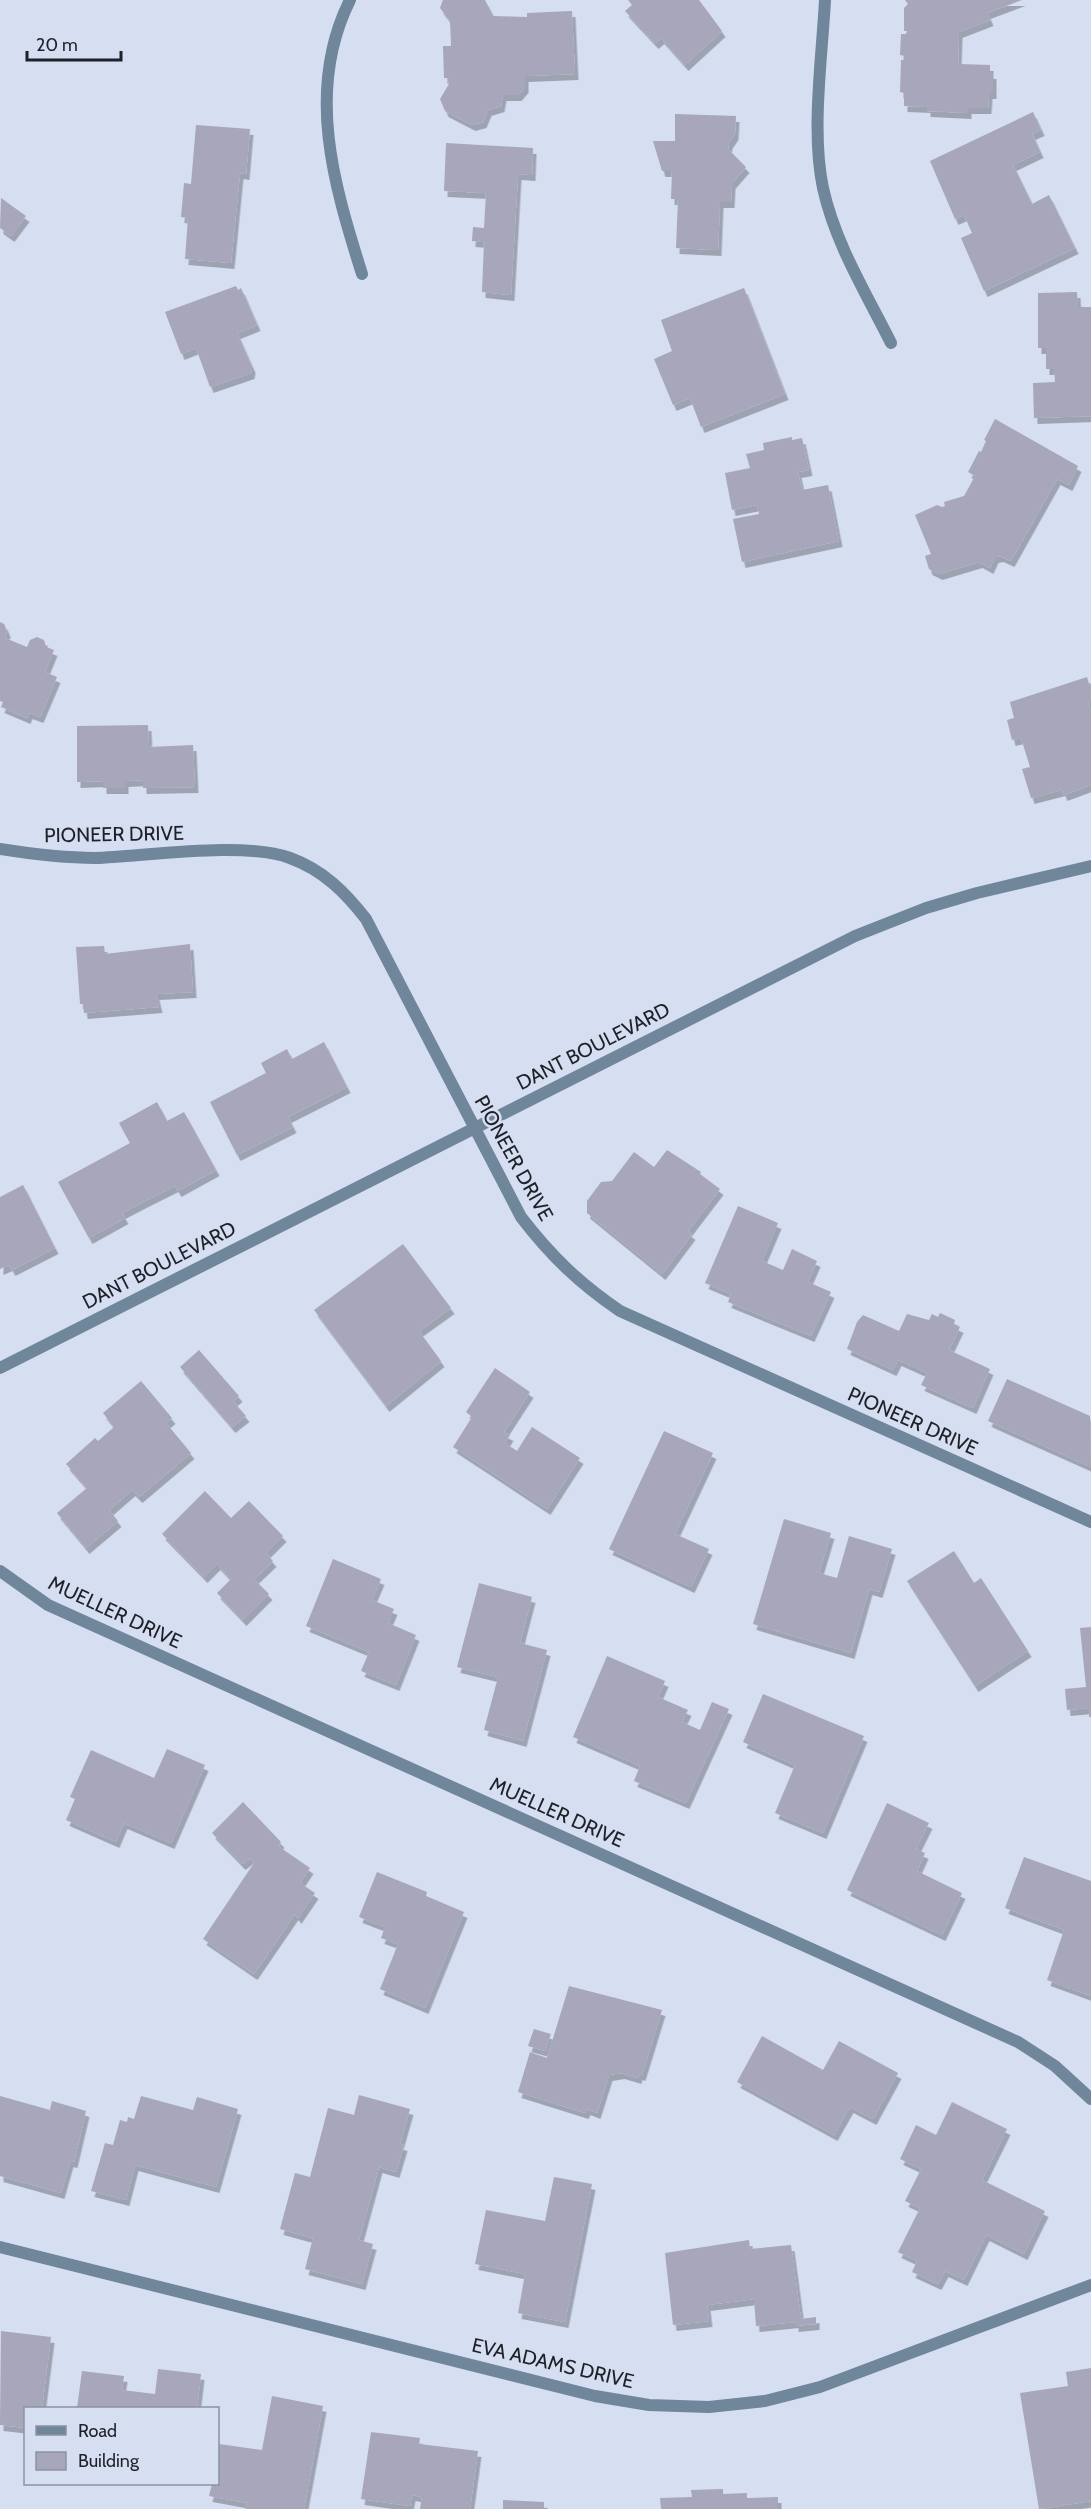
<svg xmlns="http://www.w3.org/2000/svg" width="1091" height="2509" font-family="Cabin,sans-serif">
	<style>
		.building { fill: #a7a6ba; filter: url(#shadow) }
		.lines { fill: none; stroke-linecap: round; stroke-linejoin: round }
		.minor { stroke: #70869b; stroke-width: 12 }
		.labels { text-anchor: middle; dominant-baseline: central; stroke-width: 5; stroke-linejoin: round; paint-order: stroke }
		.street-label { font-size: 20px; fill: #1e2128; stroke: #d6def2 }
	</style>
	<defs>
		<filter id="shadow"><feDropShadow dx="3.5" dy="6" stdDeviation="0" flood-color="#0004"/></filter>
	</defs>
	<rect width="100%" height="100%" fill="#d6def2"/>
	<path class="building" d="M 443,0 L 485,0 L 493,16 L 527,17 L 527,13 L 572,11 L 575,74 L 525,76 L 525,87 L 518,95 L 503,95 L 501,106 L 488,110 L 483,122 L 472,125 L 445,111 L 440,99 L 449,84 L 448,78 L 444,78 L 443,46 L 451,46 L 450,21 L 440,8 Z
		M 628,0 L 699,0 L 722,31 L 685,65 L 661,38 L 655,43 L 625,11 L 632,5 Z
		M 905,0 L 1022,0 L 987,13 L 990,20 L 959,32 L 958,64 L 990,65 L 990,73 L 993,73 L 993,93 L 989,93 L 988,108 L 968,108 L 968,113 L 927,111 L 927,107 L 904,106 L 904,93 L 900,92 L 901,60 L 905,60 L 905,56 L 900,55 L 901,34 L 906,34 L 907,31 L 904,31 L 904,8 L 908,4 Z
		M 1033,112 L 1041,130 L 1032,134 L 1040,152 L 1013,165 L 1032,204 L 1049,195 L 1075,248 L 984,291 L 961,238 L 972,233 L 964,215 L 955,219 L 930,161 Z
		M 675,114 L 736,116 L 735,134 L 729,143 L 728,149 L 746,167 L 732,183 L 731,202 L 720,202 L 718,250 L 676,248 L 678,199 L 671,199 L 672,171 L 662,171 L 653,141 L 675,141 Z
		M 196,125 L 250,129 L 246,174 L 240,173 L 231,263 L 185,259 L 188,218 L 181,217 L 184,183 L 191,184 Z
		M 446,143 L 533,148 L 532,175 L 518,174 L 511,295 L 482,292 L 484,242 L 472,241 L 473,227 L 484,228 L 486,193 L 444,191 Z
		M 1,198 L 26,216 L 11,236 L 0,228 Z
		M 236,286 L 238,290 L 241,288 L 257,325 L 237,333 L 252,367 L 251,373 L 210,387 L 196,348 L 181,354 L 165,312 Z
		M 744,288 L 785,394 L 701,427 L 690,398 L 673,405 L 654,359 L 672,351 L 661,320 Z
		M 1077,292 L 1078,307 L 1091,307 L 1091,416 L 1034,418 L 1033,383 L 1055,382 L 1054,369 L 1046,369 L 1046,348 L 1038,348 L 1038,293 Z
		M 995,419 L 1078,466 L 1069,485 L 1057,479 L 1011,561 L 1000,556 L 995,557 L 990,568 L 979,562 L 939,574 L 929,569 L 925,556 L 931,554 L 915,515 L 937,505 L 942,507 L 945,506 L 944,502 L 964,496 L 975,476 L 968,472 L 979,451 L 981,452 L 986,441 L 984,440 Z
		M 792,437 L 792,440 L 802,438 L 809,470 L 798,472 L 802,490 L 828,485 L 839,541 L 742,562 L 733,519 L 759,514 L 757,505 L 732,510 L 725,473 L 750,468 L 746,454 L 764,450 L 763,443 Z
		M 0,622 L 4,624 L 7,631 L 5,638 L 27,647 L 30,640 L 37,637 L 44,640 L 46,647 L 54,650 L 45,672 L 57,677 L 40,717 L 29,713 L 27,718 L 1,707 L 3,702 L 0,701 Z
		M 1087,677 L 1091,691 L 1091,701 L 1088,702 L 1091,712 L 1091,785 L 1064,795 L 1062,790 L 1031,798 L 1022,769 L 1030,767 L 1021,738 L 1012,740 L 1007,720 L 1014,718 L 1010,702 Z
		M 148,725 L 149,747 L 193,745 L 195,787 L 143,788 L 143,780 L 125,781 L 125,788 L 103,788 L 103,781 L 77,782 L 77,726 Z
		M 190,944 L 193,992 L 156,994 L 159,1007 L 84,1013 L 83,1004 L 80,1004 L 76,947 L 104,946 L 105,954 Z
		M 324,1042 L 347,1087 L 288,1117 L 293,1127 L 237,1155 L 210,1102 L 266,1073 L 261,1063 L 287,1049 L 292,1059 Z
		M 157,1102 L 167,1121 L 184,1112 L 216,1170 L 178,1191 L 175,1186 L 145,1201 L 122,1213 L 125,1218 L 89,1238 L 58,1182 L 130,1143 L 119,1123 Z
		M 667,1150 L 701,1172 L 700,1174 L 720,1189 L 688,1231 L 692,1234 L 662,1274 L 587,1213 L 587,1201 L 601,1182 L 612,1181 L 634,1152 L 654,1167 Z
		M 23,1185 L 55,1248 L 12,1270 L 9,1265 L 0,1269 L 0,1197 Z
		M 738,1206 L 778,1223 L 762,1261 L 783,1270 L 792,1249 L 817,1261 L 808,1282 L 831,1292 L 811,1336 L 728,1302 L 731,1294 L 705,1283 Z
		M 403,1244 L 451,1308 L 419,1331 L 441,1361 L 386,1406 L 314,1310 Z
		M 940,1313 L 955,1320 L 954,1324 L 960,1327 L 949,1350 L 990,1369 L 973,1408 L 921,1385 L 927,1373 L 898,1360 L 893,1370 L 847,1349 L 857,1322 L 863,1315 L 899,1331 L 907,1314 L 929,1320 L 932,1314 L 938,1317 Z
		M 199,1350 L 239,1396 L 233,1401 L 246,1416 L 232,1427 L 180,1367 Z
		M 495,1368 L 530,1392 L 504,1432 L 510,1435 L 505,1443 L 517,1451 L 532,1427 L 580,1458 L 547,1509 L 453,1447 L 472,1417 L 466,1412 Z
		M 1007,1379 L 1090,1416 L 1091,1467 L 988,1421 Z
		M 141,1381 L 172,1418 L 166,1423 L 191,1453 L 139,1497 L 132,1490 L 109,1510 L 118,1521 L 86,1548 L 57,1513 L 87,1488 L 66,1464 L 95,1438 L 98,1441 L 114,1427 L 103,1413 Z
		M 664,1431 L 713,1453 L 675,1534 L 709,1549 L 691,1587 L 609,1549 Z
		M 205,1491 L 231,1518 L 249,1501 L 283,1536 L 266,1553 L 273,1561 L 254,1579 L 269,1594 L 243,1620 L 217,1593 L 231,1579 L 217,1564 L 204,1577 L 162,1534 Z
		M 784,1519 L 831,1533 L 819,1573 L 837,1578 L 849,1536 L 892,1549 L 879,1592 L 869,1589 L 851,1653 L 753,1624 Z
		M 954,1551 L 974,1583 L 981,1578 L 1028,1651 L 975,1686 L 907,1581 Z
		M 333,1559 L 381,1579 L 372,1600 L 394,1609 L 388,1623 L 416,1635 L 396,1685 L 361,1671 L 369,1652 L 306,1626 Z
		M 479,1583 L 532,1597 L 520,1643 L 547,1650 L 523,1741 L 484,1730 L 498,1677 L 457,1667 Z
		M 1091,1627 L 1091,1717 L 1089,1717 L 1089,1708 L 1067,1710 L 1065,1689 L 1086,1687 L 1080,1628 Z
		M 607,1656 L 665,1681 L 658,1697 L 688,1710 L 682,1722 L 700,1730 L 712,1702 L 729,1709 L 686,1803 L 634,1781 L 640,1766 L 573,1737 Z
		M 763,1694 L 864,1736 L 823,1833 L 775,1813 L 795,1765 L 743,1742 Z
		M 167,1749 L 205,1765 L 171,1843 L 124,1823 L 116,1842 L 66,1820 L 75,1799 L 70,1797 L 91,1750 L 154,1778 Z
		M 243,1802 L 281,1842 L 278,1846 L 310,1868 L 300,1883 L 315,1893 L 298,1918 L 295,1914 L 254,1974 L 203,1939 L 254,1863 L 250,1858 L 242,1864 L 212,1833 Z
		M 887,1803 L 929,1823 L 916,1849 L 925,1853 L 917,1871 L 962,1893 L 942,1935 L 847,1890 Z
		M 1024,1857 L 1091,1881 L 1091,1996 L 1047,1980 L 1064,1930 L 1005,1908 Z
		M 377,1872 L 427,1892 L 426,1896 L 464,1912 L 425,2008 L 380,1989 L 398,1944 L 381,1938 L 385,1927 L 359,1917 Z
		M 569,1986 L 662,2010 L 642,2075 L 639,2074 L 638,2078 L 621,2073 L 609,2075 L 597,2113 L 587,2109 L 585,2113 L 518,2092 L 530,2052 L 547,2058 Z
		M 534,2029 L 551,2034 L 545,2051 L 528,2046 Z
		M 762,2036 L 823,2070 L 839,2041 L 898,2073 L 873,2119 L 850,2107 L 834,2135 L 737,2082 Z
		M 359,2095 L 410,2109 L 400,2144 L 404,2145 L 396,2172 L 379,2167 L 359,2240 L 373,2244 L 362,2284 L 305,2269 L 313,2238 L 280,2229 L 295,2173 L 310,2177 L 328,2108 L 354,2115 Z
		M 0,2096 L 50,2110 L 52,2101 L 86,2111 L 74,2162 L 70,2161 L 61,2193 L 0,2176 Z
		M 141,2096 L 193,2110 L 197,2097 L 238,2109 L 216,2187 L 135,2165 L 126,2200 L 91,2191 L 105,2143 L 113,2145 L 120,2120 L 127,2122 L 128,2117 L 134,2119 Z
		M 952,2102 L 1007,2129 L 982,2180 L 1045,2211 L 1024,2254 L 986,2235 L 964,2280 L 945,2271 L 938,2284 L 912,2272 L 917,2261 L 898,2252 L 920,2208 L 905,2201 L 921,2169 L 900,2159 L 916,2125 L 936,2135 Z
		M 554,2177 L 592,2184 L 565,2322 L 518,2313 L 525,2274 L 475,2264 L 486,2210 L 545,2221 Z
		M 749,2240 L 750,2249 L 791,2245 L 801,2319 L 816,2317 L 816,2324 L 795,2326 L 795,2322 L 756,2326 L 754,2299 L 707,2305 L 709,2321 L 673,2325 L 665,2253 Z
		M 1,2331 L 51,2337 L 42,2408 L 26,2408 L 26,2428 L 0,2425 Z
		M 1091,2368 L 1091,2501 L 1039,2509 L 1020,2393 L 1068,2386 L 1066,2372 Z
		M 158,2369 L 201,2374 L 197,2408 L 77,2408 L 82,2371 L 124,2376 L 122,2390 L 155,2394 Z
		M 272,2396 L 323,2406 L 304,2509 L 246,2509 L 247,2503 L 209,2496 L 212,2484 L 218,2484 L 219,2444 L 262,2450 Z
		M 371,2432 L 420,2438 L 419,2444 L 478,2451 L 470,2509 L 420,2509 L 422,2497 L 412,2495 L 410,2506 L 361,2499 Z
		M 723,2489 L 723,2494 L 747,2493 L 747,2498 L 778,2497 L 778,2509 L 661,2509 L 660,2498 L 692,2497 L 691,2490 Z
		M 503,2500 L 544,2502 L 544,2509 L 503,2509 Z"/>
	<g class="lines">
		<path class="minor" d="M 350,0 C 305,90 334,185 362,274
			M 825,0 C 822,58 811,132 823,188 C 835,243 866,293 891,343
			M 0,849 C 32,854 63,858 95,858 C 148,856 243,841 290,858 C 323,870 345,892 366,919 L 521,1217 C 551,1256 579,1283 620,1311 L 1091,1522
			M 0,1368 L 855,936 L 926,908 L 977,893 L 1091,866
			M 0,1571 L 48,1605 L 1018,2042 L 1055,2066 L 1091,2099
			M 0,2247 L 595,2396 L 649,2405 L 709,2407 L 765,2401 L 820,2387 L 1091,2285"/>
	</g>
	<g class="labels">
		<g class="street-label">
			<text transform="translate(114 834) rotate(-1)">PIONEER DRIVE</text>
			<text transform="translate(593 1046) rotate(-27)">DANT BOULEVARD</text>
			<text transform="translate(514 1158) rotate(61)">PIONEER DRIVE</text>
			<text transform="translate(159 1265) rotate(-27)">DANT BOULEVARD</text>
			<text transform="translate(913 1421) rotate(24)">PIONEER DRIVE</text>
			<text transform="translate(115 1612) rotate(25)">MUELLER DRIVE</text>
			<text transform="translate(557 1812) rotate(24)">MUELLER DRIVE</text>
			<text transform="translate(553 2363) rotate(13)">EVA ADAMS DRIVE</text>
		</g>
	</g>
	<rect x="24" y="2407" width="195" height="78" fill="#d6def2" stroke="#8c92a1" stroke-width="1.5"/>
	<rect x="36" y="2426" width="30" height="9" fill="#70869b" stroke="#8c92a1" stroke-width="1.5"/>
	<text x="78" y="2437" font-size="18" fill="#1e2128">Road</text>
	<rect x="36" y="2452" width="30" height="18" fill="#a7a6ba" stroke="#8c92a1" stroke-width="1.5"/>
	<text x="78" y="2467" font-size="18" fill="#1e2128">Building</text>
	<path d="M27 51v9h94v-9" fill="none" stroke="#1e2128" stroke-width="3"/>
	<text x="36" y="51" font-size="18" fill="#1e2128" stroke="#d6def2" stroke-width="4.5" paint-order="stroke">20 m</text>
</svg>
